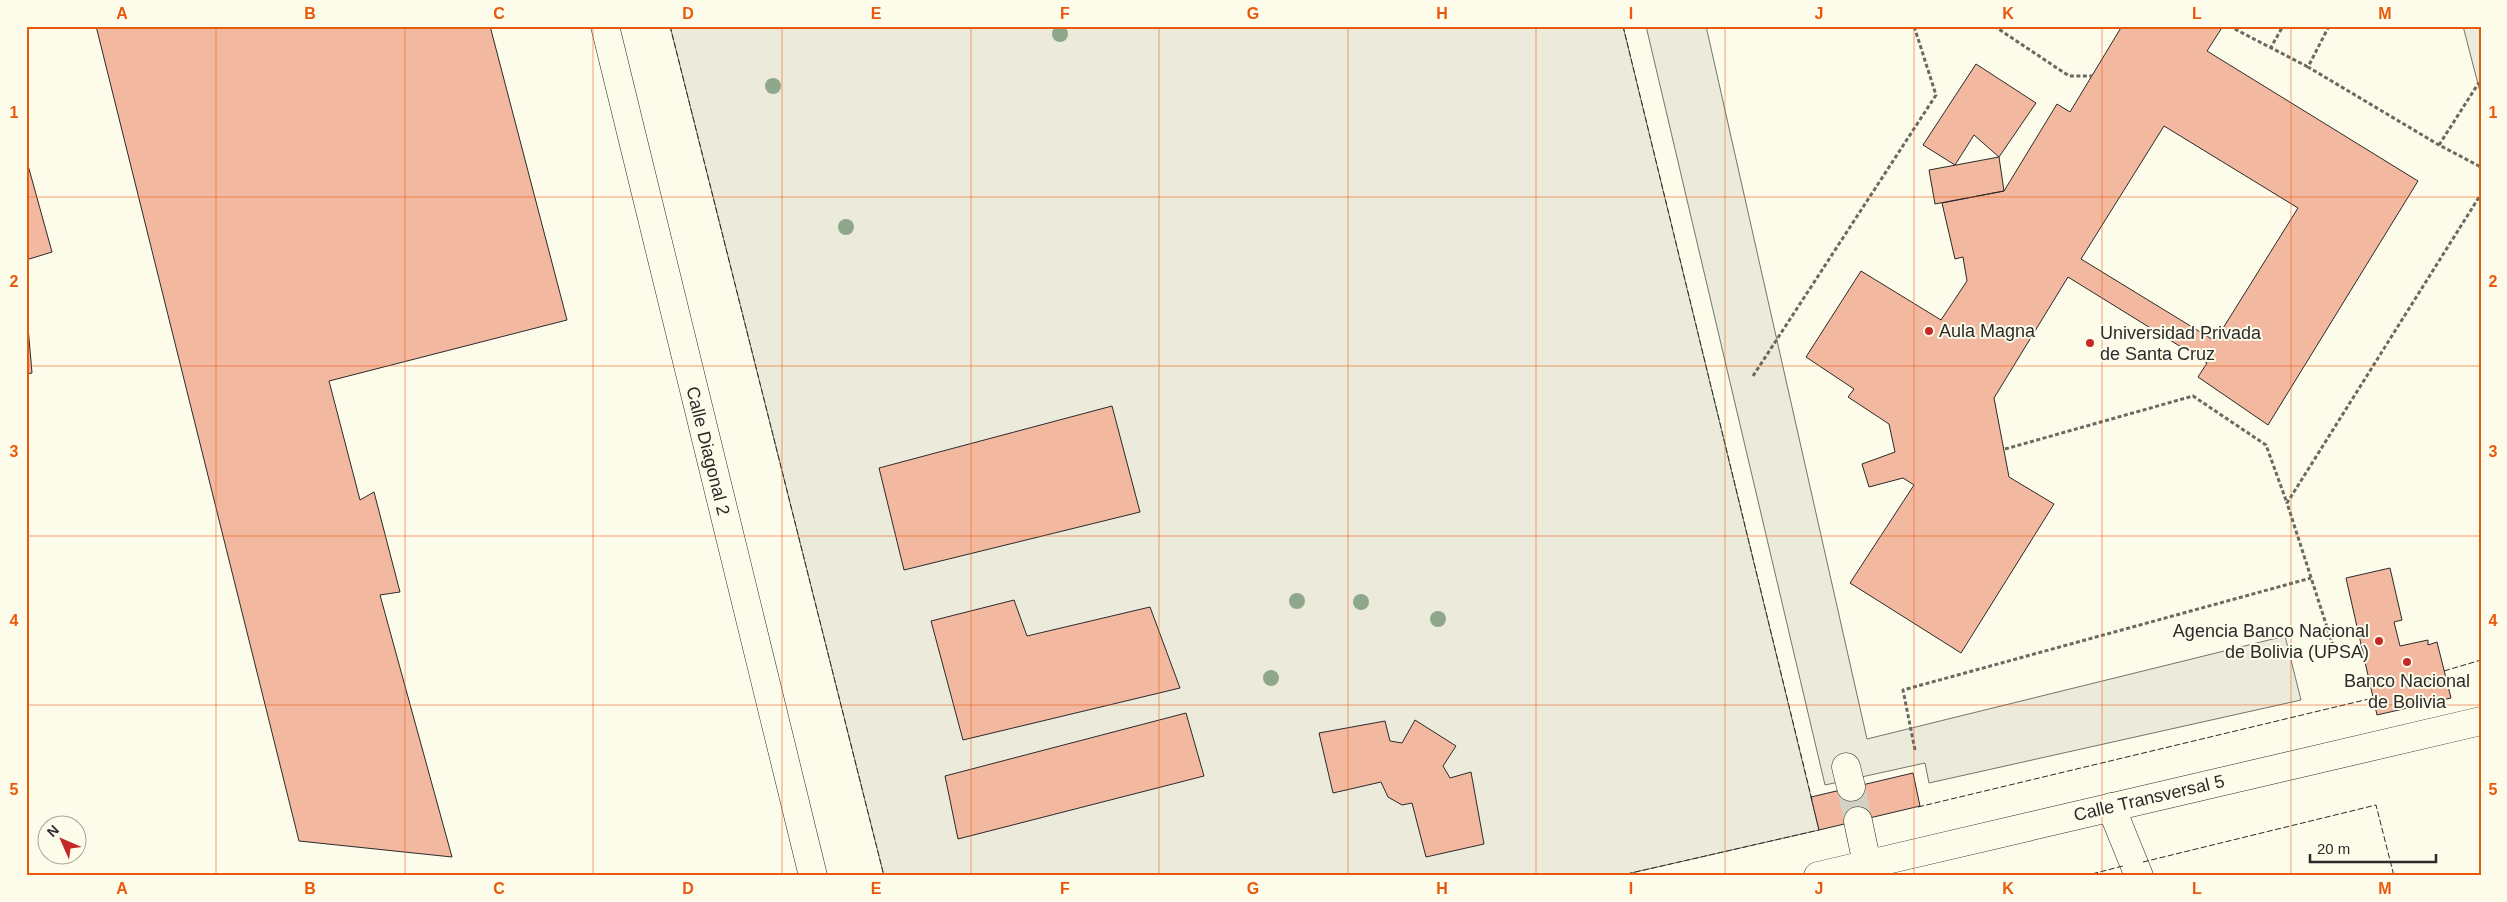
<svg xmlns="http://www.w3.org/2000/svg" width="2507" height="902" font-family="Arial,sans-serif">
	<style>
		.green { fill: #ecebdb; stroke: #74746e }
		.parking { fill: #eceadb; stroke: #74746e }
		.building { fill: #f2b8a0; stroke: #2b2b2b; fill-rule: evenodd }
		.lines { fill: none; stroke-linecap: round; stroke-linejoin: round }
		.minor-tunnel { stroke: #d3d1c4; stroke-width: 28; stroke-dasharray: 28 14; stroke-linecap: butt }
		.minor-casing { stroke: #2b2b2b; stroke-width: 29 }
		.path { stroke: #6a6964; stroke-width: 3; stroke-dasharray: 4 2.5; stroke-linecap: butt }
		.minor { stroke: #fdfbea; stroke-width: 28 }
		.fence { stroke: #2b2b2b; stroke-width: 1; stroke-dasharray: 6 2.5; stroke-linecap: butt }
		.tree { fill: #8ea78a }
		.grid { fill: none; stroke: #e8590c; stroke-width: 1; stroke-opacity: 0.55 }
		.poi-dot { fill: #c62828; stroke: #fdfbea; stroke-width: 2 }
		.labels { text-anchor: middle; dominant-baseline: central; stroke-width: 4; stroke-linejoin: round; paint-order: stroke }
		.poi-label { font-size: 18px; fill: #2b2b2b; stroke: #fdfbea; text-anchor: start }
		.street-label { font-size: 18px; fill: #2b2b2b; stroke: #fdfbea }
		.neatline { fill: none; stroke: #e8590c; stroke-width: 2 }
		.grid-label { font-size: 16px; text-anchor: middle; font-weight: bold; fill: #e8590c }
	</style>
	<rect width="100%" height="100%" fill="#fdfbea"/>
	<path class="green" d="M 670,26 L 1623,26 L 1819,830 L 1618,876 L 884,876 Z"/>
	<path class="parking" d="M 1646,26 L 1706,26 L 1867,739 L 2285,636 L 2301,700 L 1929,783 L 1925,763 L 1825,785 Z
		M 2463,26 L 2481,26 L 2481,96 L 2478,84 Z"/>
	<path class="building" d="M 96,26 L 490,26 L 567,320 L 329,381 L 360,500 L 374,492 L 400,592 L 380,595 L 452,857 L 299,841 Z
		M 2122,26 L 2223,26 L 2207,51 L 2418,181 L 2268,425 L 2198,377 L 2207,363 L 2068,277 L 1994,398 L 2009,477 L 2054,504 L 1961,653 L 1850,583 L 1914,485 L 1903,478 L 1869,487 L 1862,464 L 1895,452 L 1889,424 L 1848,397 L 1854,389 L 1806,357 L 1861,271 L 1941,320 L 1967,281 L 1963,257 L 1955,259 L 1942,203 L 2004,191 L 2057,104 L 2070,112 ZM 2164,126 L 2298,208 L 2215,341 L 2081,259 Z
		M 1976,64 L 2036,103 L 1999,157 L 1974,135 L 1955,165 L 1923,145 Z
		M 1999,157 L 2004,191 L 1935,204 L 1929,170 Z
		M 26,158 L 52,252 L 26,260 Z
		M 26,304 L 32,373 L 26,374 Z
		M 1112,406 L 1140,512 L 904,570 L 879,468 Z
		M 2390,568 L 2402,620 L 2394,622 L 2400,646 L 2428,640 L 2428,645 L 2437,642 L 2451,698 L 2377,715 L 2346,578 Z
		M 1014,600 L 1027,636 L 1150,607 L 1180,688 L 963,740 L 931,621 Z
		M 1186,713 L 1204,776 L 958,839 L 945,776 Z
		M 1415,720 L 1456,746 L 1443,766 L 1450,778 L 1471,772 L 1484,844 L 1426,857 L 1412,803 L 1402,805 L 1388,797 L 1381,782 L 1333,793 L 1319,733 L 1385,721 L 1390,741 L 1402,743 Z
		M 1913,773 L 1920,806 L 1819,830 L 1811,797 Z"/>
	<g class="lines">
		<path class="minor-tunnel" d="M 1851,787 L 1858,821"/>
		<g class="minor-casing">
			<path id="minor" d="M 605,26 L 813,876
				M 1846,767 L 1851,787
				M 2111,807 L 2139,876
				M 1858,821 L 1867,864
				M 1818,876 L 2481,721"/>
		</g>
		<path class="path" d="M 1994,26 L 2069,76 L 2092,76
			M 2229,26 L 2308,67
			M 2329,26 L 2308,67 L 2439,145 L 2481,167
			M 2270,49 L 2283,26
			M 2439,145 L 2478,84 L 2481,83
			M 1753,376 L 1936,95 L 1914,26
			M 2005,449 L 2193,396 L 2266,445 L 2287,503
			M 2335,652 L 2287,503 L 2481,194
			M 1915,750 L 1903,690 L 2311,578"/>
		<use href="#minor" class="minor"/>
		<path class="fence" d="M 670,26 L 884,876
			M 1623,26 L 1812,800
			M 2444,671 L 2481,660
			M 1918,807 L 2373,698
			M 2143,862 L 2376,805 L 2394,876
			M 1618,876 L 1819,830
			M 2084,876 L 2123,866"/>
	</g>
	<g class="tree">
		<circle cx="1060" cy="34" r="8"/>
		<circle cx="773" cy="86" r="8"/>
		<circle cx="846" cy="227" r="8"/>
		<circle cx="1297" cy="601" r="8"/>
		<circle cx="1361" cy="602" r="8"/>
		<circle cx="1438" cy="619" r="8"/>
		<circle cx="1271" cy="678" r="8"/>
	</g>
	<path class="grid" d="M 216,26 L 216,876M 405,26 L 405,876M 593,26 L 593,876M 782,26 L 782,876M 971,26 L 971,876M 1159,26 L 1159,876M 1348,26 L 1348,876M 1536,26 L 1536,876M 1725,26 L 1725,876M 1914,26 L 1914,876M 2102,26 L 2102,876M 2291,26 L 2291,876M 26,197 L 2481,197M 26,366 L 2481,366M 26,536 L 2481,536M 26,705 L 2481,705"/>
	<g class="poi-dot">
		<circle cx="1929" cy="331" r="5"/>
		<circle cx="2090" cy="343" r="5"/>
		<circle cx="2379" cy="641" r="5"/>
		<circle cx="2407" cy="662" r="5"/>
	</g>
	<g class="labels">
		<g class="poi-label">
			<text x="1939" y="331">Aula Magna</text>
			<text x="2100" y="333">Universidad Privada<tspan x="2100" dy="21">de Santa Cruz</tspan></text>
			<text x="2369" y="631" text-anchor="end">Agencia Banco Nacional<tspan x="2369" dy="21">de Bolivia (UPSA)</tspan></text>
			<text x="2407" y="681" text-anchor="middle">Banco Nacional<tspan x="2407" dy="21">de Bolivia</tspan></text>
		</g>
		<g class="street-label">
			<text transform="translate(708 451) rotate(76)">Calle Diagonal 2</text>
			<text transform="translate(2149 798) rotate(-13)">Calle Transversal 5</text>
		</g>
	</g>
	<rect width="2507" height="902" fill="none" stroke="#fdfbea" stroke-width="55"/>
	<g transform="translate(62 840) rotate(315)"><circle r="24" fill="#fdfbea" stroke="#a9a89e"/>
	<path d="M0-4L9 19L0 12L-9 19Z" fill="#c62828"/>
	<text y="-8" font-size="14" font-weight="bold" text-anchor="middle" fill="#2b2b2b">N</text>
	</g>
	<path d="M2310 854v8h126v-8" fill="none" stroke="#2b2b2b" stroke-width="2.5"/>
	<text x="2317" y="854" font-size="15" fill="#2b2b2b" stroke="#fdfbea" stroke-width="4" paint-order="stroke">20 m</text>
	<rect x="28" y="28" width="2452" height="846" class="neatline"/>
	<g class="grid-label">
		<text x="122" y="19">A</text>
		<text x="310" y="19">B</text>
		<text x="499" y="19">C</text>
		<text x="688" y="19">D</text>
		<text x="876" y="19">E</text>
		<text x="1065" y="19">F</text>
		<text x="1253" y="19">G</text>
		<text x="1442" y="19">H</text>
		<text x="1631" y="19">I</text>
		<text x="1819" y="19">J</text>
		<text x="2008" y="19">K</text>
		<text x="2197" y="19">L</text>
		<text x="2385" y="19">M</text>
		<text x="14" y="118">1</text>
		<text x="2493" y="118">1</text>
		<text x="14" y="287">2</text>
		<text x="2493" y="287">2</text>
		<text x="14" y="457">3</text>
		<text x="2493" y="457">3</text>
		<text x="14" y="626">4</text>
		<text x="2493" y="626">4</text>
		<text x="14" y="795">5</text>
		<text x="2493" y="795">5</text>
		<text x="122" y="894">A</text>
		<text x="310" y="894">B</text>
		<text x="499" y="894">C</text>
		<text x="688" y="894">D</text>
		<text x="876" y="894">E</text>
		<text x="1065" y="894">F</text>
		<text x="1253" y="894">G</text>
		<text x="1442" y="894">H</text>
		<text x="1631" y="894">I</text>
		<text x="1819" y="894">J</text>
		<text x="2008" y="894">K</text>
		<text x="2197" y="894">L</text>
		<text x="2385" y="894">M</text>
	</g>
</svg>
